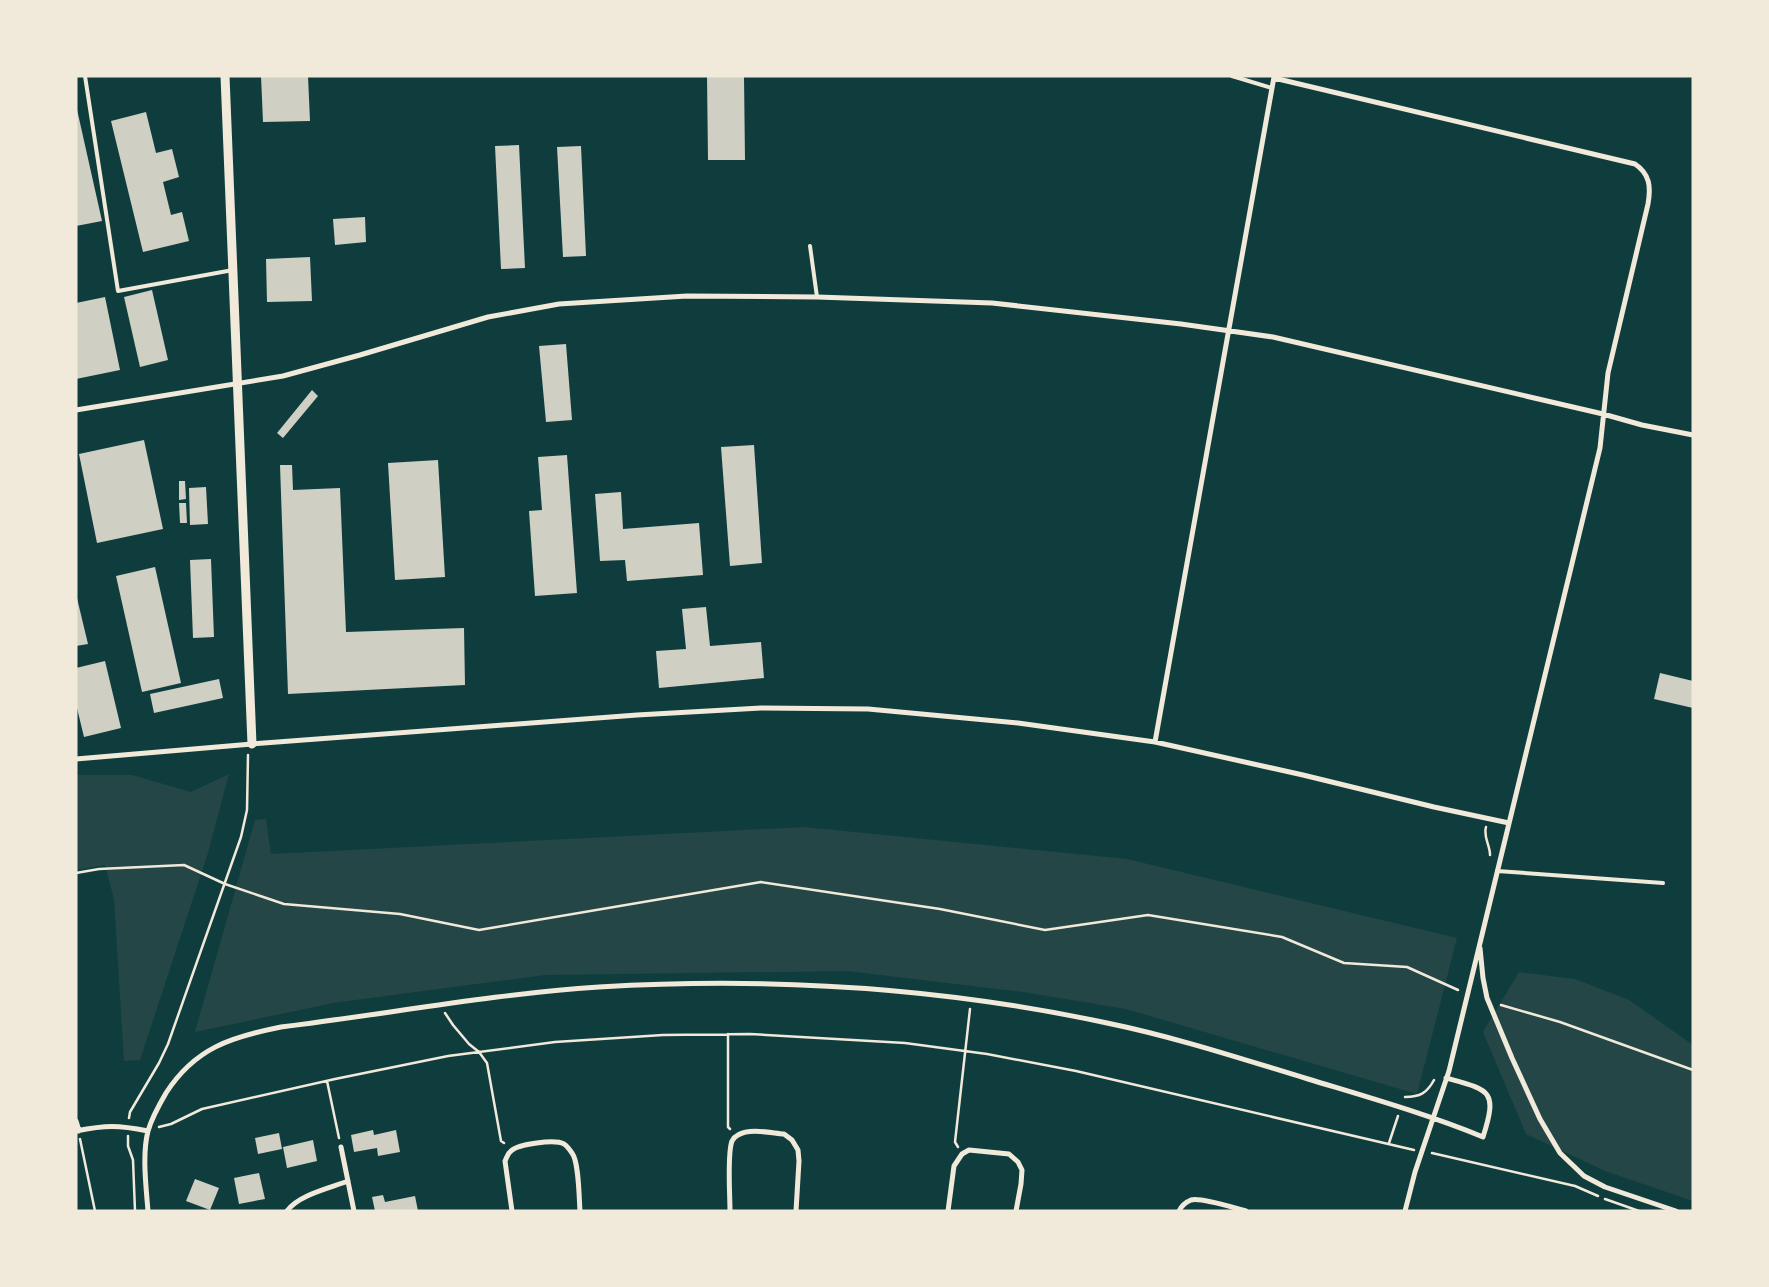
<svg xmlns="http://www.w3.org/2000/svg" width="1769" height="1287" font-family="'Zilla Slab',serif">
	<style>
		.green { fill: #244646 }
		.building { fill: #cfcfc3 }
		.lines { fill: none; stroke-linecap: round; stroke-linejoin: round }
		.path { stroke: #f1e9da; stroke-width: 2.5 }
		.service { stroke: #f1e9da; stroke-width: 4 }
		.minor { stroke: #f1e9da; stroke-width: 5 }
		.tertiary { stroke: #f1e9da; stroke-width: 9 }
	</style>
	<rect width="100%" height="100%" fill="#0f3d3e"/>
	<path class="green" d="M 229,774 L 208,853 L 140,1060 L 124,1061 L 114,899 L 105,865 L 76,870 L 76,775 L 132,775 L 191,792 Z
		M 266,819 L 271,854 L 804,827 L 1127,859 L 1457,938 L 1417,1094 L 1126,1009 L 1023,992 L 847,971 L 545,975 L 333,1003 L 195,1032 L 255,820 Z
		M 1519,972 L 1575,979 L 1629,1000 L 1693,1045 L 1693,1201 L 1605,1171 L 1526,1134 L 1483,1032 Z"/>
	<path class="building" d="M 261,76 L 308,76 L 310,121 L 263,122 Z
		M 707,76 L 744,76 L 745,160 L 708,160 Z
		M 76,105 L 102,221 L 76,226 Z
		M 146,112 L 156,153 L 172,149 L 179,177 L 163,182 L 171,215 L 182,212 L 189,241 L 143,252 L 111,121 Z
		M 519,145 L 525,268 L 501,269 L 495,146 Z
		M 581,146 L 586,256 L 563,257 L 557,147 Z
		M 365,217 L 366,242 L 335,245 L 333,219 Z
		M 310,257 L 312,301 L 267,302 L 266,259 Z
		M 152,290 L 168,360 L 140,367 L 124,297 Z
		M 105,297 L 120,370 L 76,379 L 76,303 Z
		M 566,344 L 572,420 L 546,422 L 539,346 Z
		M 312,390 L 318,396 L 283,438 L 277,433 Z
		M 144,440 L 163,529 L 97,543 L 79,454 Z
		M 754,445 L 762,563 L 730,566 L 721,447 Z
		M 567,455 L 577,593 L 535,596 L 529,511 L 542,510 L 538,457 Z
		M 438,460 L 445,577 L 395,580 L 388,463 Z
		M 280,465 L 292,465 L 293,490 L 340,488 L 346,632 L 464,628 L 465,685 L 288,694 Z
		M 179,481 L 185,481 L 186,499 L 179,500 Z
		M 206,487 L 208,524 L 190,525 L 189,488 Z
		M 621,492 L 623,529 L 699,523 L 703,575 L 627,581 L 625,560 L 600,561 L 595,494 Z
		M 179,503 L 186,503 L 187,523 L 180,523 Z
		M 211,559 L 214,637 L 193,638 L 190,560 Z
		M 155,567 L 181,683 L 142,692 L 116,576 Z
		M 76,594 L 88,644 L 76,646 Z
		M 706,607 L 710,646 L 761,642 L 764,678 L 659,688 L 656,651 L 686,649 L 682,609 Z
		M 105,661 L 121,728 L 84,737 L 76,704 L 76,668 Z
		M 1660,673 L 1693,681 L 1693,708 L 1654,699 Z
		M 219,679 L 223,698 L 154,713 L 150,694 Z
		M 373,1130 L 374,1135 L 396,1130 L 400,1152 L 378,1156 L 377,1148 L 354,1152 L 351,1135 Z
		M 279,1133 L 282,1149 L 258,1154 L 255,1138 Z
		M 313,1140 L 317,1161 L 287,1168 L 283,1147 Z
		M 259,1173 L 265,1199 L 239,1204 L 234,1178 Z
		M 195,1179 L 219,1188 L 210,1210 L 186,1201 Z
		M 383,1195 L 385,1202 L 415,1196 L 418,1211 L 375,1211 L 372,1197 Z"/>
	<g class="lines">
		<path class="path" d="M 1486,827 C 1483,837 1490,845 1490,855
			M 76,873 L 99,869 L 184,865 L 225,884 L 284,904 L 400,914 L 479,930 L 761,882 L 940,909 L 1045,930 L 1148,915 L 1282,937 L 1344,963 L 1407,967 L 1458,990
			M 1501,1005 L 1560,1022 L 1693,1070
			M 445,1013 L 453,1025 L 469,1044 L 479,1052 L 487,1063 L 501,1141 L 504,1143
			M 728,1034 L 728,1127 L 730,1129
			M 327,1081 L 339,1138
			M 1405,1097 C 1420,1097 1427,1093 1434,1080
			M 129,1118 L 130,1112 L 159,1063 L 168,1044 L 241,837 L 247,810 L 248,755
			M 159,1127 L 171,1124 L 202,1109 L 335,1079 L 448,1056 L 555,1042 L 663,1035 L 750,1034 L 905,1043 L 987,1054 L 1076,1071 L 1414,1150
			M 128,1136 L 128,1146 L 133,1160 L 135,1211
			M 80,1139 L 95,1211
			M 1389,1143 L 1398,1116
			M 958,1147 L 955,1142 L 970,1009
			M 1432,1153 L 1575,1186 L 1598,1196
			M 1605,1199 L 1639,1211"/>
		<path class="service" d="M 85,76 L 118,291 L 233,270
			M 1232,76 L 1272,88
			M 810,246 L 817,297
			M 1497,871 L 1663,883"/>
		<path class="minor" d="M 1274,78 L 1635,164 C 1650,174 1651,187 1648,204 L 1608,373 L 1600,448 L 1449,1071 L 1415,1172 L 1405,1211
			M 76,410 L 283,376 L 360,355 L 488,317 L 559,304 L 687,296 L 817,297 L 992,303 L 1181,324 L 1273,337 L 1603,414 L 1642,425 L 1693,435
			M 1155,742 L 1274,77
			M 76,759 L 252,744 L 637,715 L 761,708 L 868,709 L 1018,723 L 1155,742 L 1303,775 L 1434,807 L 1509,823
			M 1480,948 L 1483,978 L 1487,998 L 1512,1058 L 1540,1119 L 1560,1153 L 1584,1176 L 1605,1187 L 1676,1211
			M 76,1121 L 79,1131
			M 76,1131 C 106,1125 118,1125 148,1131
			M 341,1147 L 354,1211
			M 148,1211 C 146,1186 142,1154 148,1131 C 152,1117 159,1105 166,1093 C 195,1048 231,1037 281,1027 C 387,1014 492,994 599,987 C 768,977 940,987 1107,1023 C 1175,1037 1242,1059 1308,1079 C 1367,1097 1427,1114 1483,1137 C 1498,1090 1490,1090 1446,1078
			M 287,1211 C 298,1195 330,1188 348,1181
			M 512,1211 L 505,1161 C 507,1157 507,1154 511,1151 C 518,1144 555,1139 564,1144 C 567,1146 570,1150 572,1153 C 579,1162 579,1198 580,1211
			M 730,1211 C 730,1195 727,1154 732,1141 C 733,1139 736,1136 738,1135 C 750,1128 771,1133 784,1134 L 792,1140 L 798,1150 L 799,1161 L 796,1211
			M 948,1211 L 954,1166 L 962,1154 L 969,1150 L 1009,1154 L 1018,1162 L 1022,1170 L 1021,1184 L 1016,1211
			M 1179,1211 C 1181,1207 1186,1202 1191,1200 C 1201,1197 1234,1208 1246,1211"/>
		<path class="tertiary" d="M 225,76 L 252,744"/>
	</g>
	<rect width="1769" height="1287" fill="none" stroke="#f1e9da" stroke-width="155"/>
</svg>
